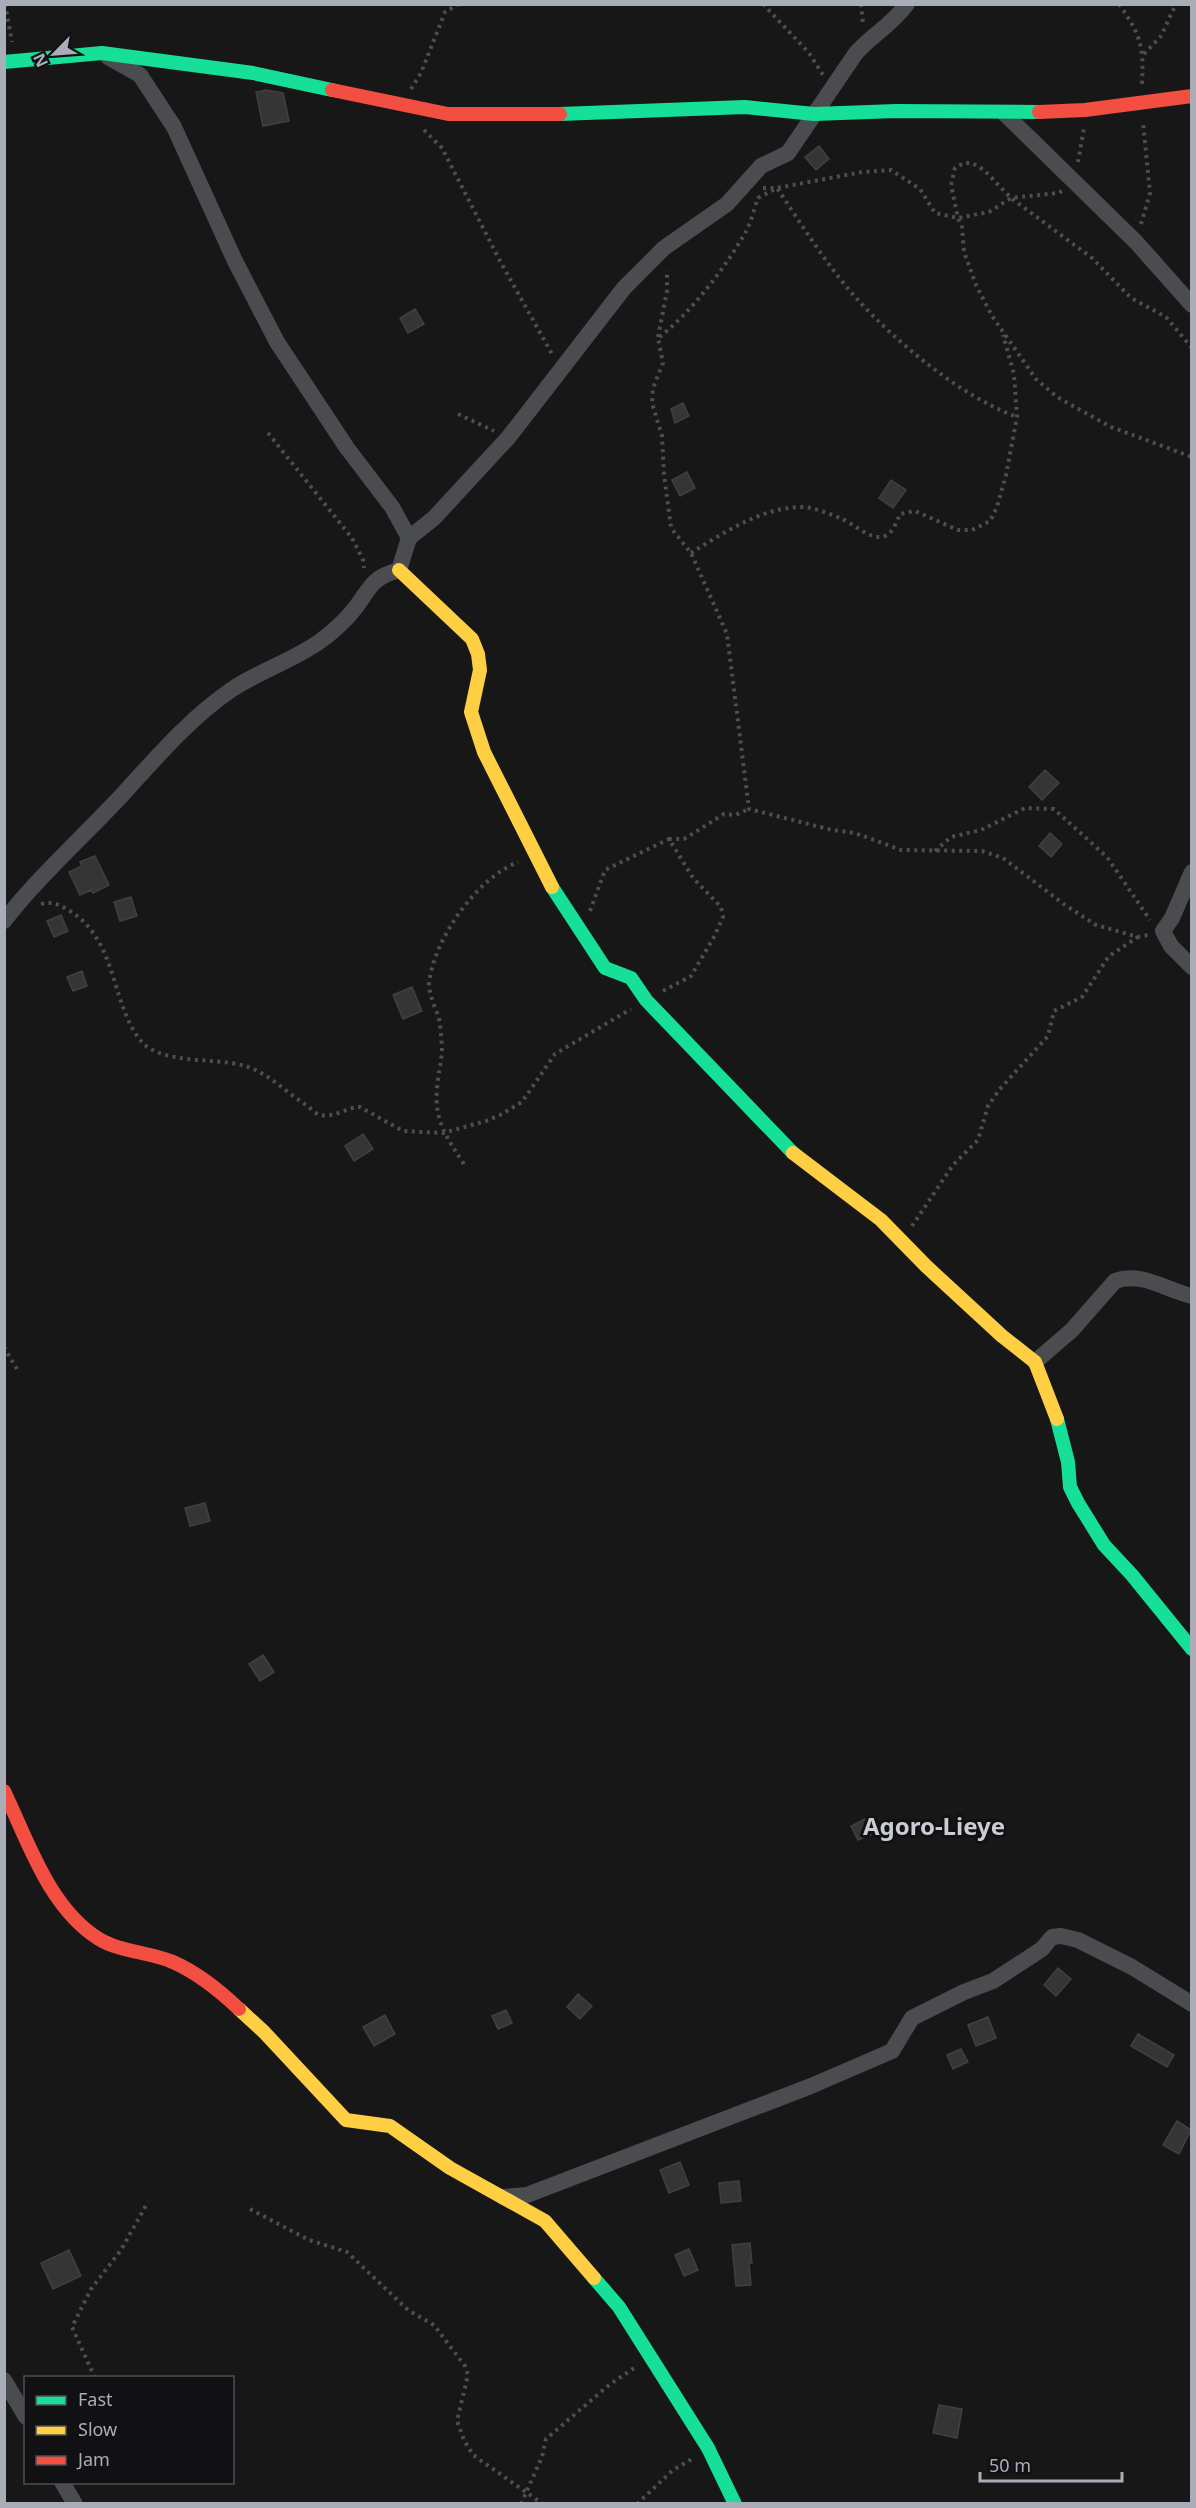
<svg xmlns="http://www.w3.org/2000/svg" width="1196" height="2508" font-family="'Noto Sans',sans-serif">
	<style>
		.building { fill: #353536; stroke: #3f4043; stroke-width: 1.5 }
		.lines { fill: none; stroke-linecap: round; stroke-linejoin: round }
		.path { stroke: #4d4e52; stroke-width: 4; stroke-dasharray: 3 4.5; stroke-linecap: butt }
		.street { stroke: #4b4c50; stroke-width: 16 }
		.fast { stroke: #16e098; stroke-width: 14 }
		.slow { stroke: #ffcf43; stroke-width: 14 }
		.jam { stroke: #f24e42; stroke-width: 14 }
		.labels { text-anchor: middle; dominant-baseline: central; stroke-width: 6; stroke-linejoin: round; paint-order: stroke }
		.quarter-label { font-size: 24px; font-weight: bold; fill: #c9ccd4; stroke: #111113 }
	</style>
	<rect width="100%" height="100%" fill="#171717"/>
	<path class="building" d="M 266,90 L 283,93 L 289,121 L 263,126 L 256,92 Z
		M 819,146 L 829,159 L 816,170 L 805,157 Z
		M 415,309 L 424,324 L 408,333 L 400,318 Z
		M 683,403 L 689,416 L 675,423 L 671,409 Z
		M 687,472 L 695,488 L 680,496 L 672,480 Z
		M 891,480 L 906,490 L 893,508 L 879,498 Z
		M 1045,770 L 1059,783 L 1042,800 L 1029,787 Z
		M 1050,833 L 1062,844 L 1051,857 L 1039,846 Z
		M 95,856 L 109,885 L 93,893 L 91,890 L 80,895 L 69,872 L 82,866 L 80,862 Z
		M 131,897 L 137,916 L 120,921 L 114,902 Z
		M 61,915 L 68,931 L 54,937 L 47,921 Z
		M 82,971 L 87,986 L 73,991 L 67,977 Z
		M 412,987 L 422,1011 L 403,1019 L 393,995 Z
		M 363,1134 L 373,1149 L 354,1161 L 345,1146 Z
		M 205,1503 L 210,1521 L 190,1526 L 185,1508 Z
		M 263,1655 L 274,1672 L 260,1681 L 249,1664 Z
		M 865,1819 L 872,1834 L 858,1840 L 851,1826 Z
		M 1058,1968 L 1071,1979 L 1056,1996 L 1044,1985 Z
		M 578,1994 L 592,2006 L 580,2019 L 567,2007 Z
		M 506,2010 L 512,2023 L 498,2029 L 492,2016 Z
		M 385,2015 L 395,2034 L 374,2046 L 363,2027 Z
		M 988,2017 L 996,2038 L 976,2046 L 968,2025 Z
		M 1138,2034 L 1174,2055 L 1167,2067 L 1131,2046 Z
		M 961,2049 L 968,2062 L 953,2069 L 947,2055 Z
		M 1177,2121 L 1191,2130 L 1179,2154 L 1163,2145 Z
		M 680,2162 L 689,2185 L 669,2193 L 660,2170 Z
		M 739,2181 L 741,2201 L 721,2203 L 719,2183 Z
		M 750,2243 L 752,2263 L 749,2263 L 751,2285 L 736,2286 L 732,2245 Z
		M 689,2249 L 698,2270 L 684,2276 L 675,2255 Z
		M 69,2250 L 81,2276 L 53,2289 L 41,2263 Z
		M 939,2405 L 962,2409 L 957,2438 L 933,2433 Z"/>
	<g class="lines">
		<path class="path" d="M 5,4 L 12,42
			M 763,4 L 809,53 L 823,75
			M 861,4 L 863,24
			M 1119,4 C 1141,36 1144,46 1142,84
			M 1144,54 L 1161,36 L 1176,4
			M 411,89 L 421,73 L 445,12 L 459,4
			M 424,130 L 442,148 L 500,261 L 552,354
			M 1078,162 L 1084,128
			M 763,188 L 777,188 C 802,225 827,266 858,300 C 897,343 962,397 1017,417
			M 1062,191 L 1058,193 L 1011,198 L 989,212 L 958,218 L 935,213 L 920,189 L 891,170 L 862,172 L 777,188 L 758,198 C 754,209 751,223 745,233 C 726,267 689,315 658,338 L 663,363 L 653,388 L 652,403 L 662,436 L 664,474 L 671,528 L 691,553 L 727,634 L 749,809 L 832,830 L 855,833 L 901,850 L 982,851 L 1003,858 L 1065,905 L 1096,925 L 1138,937 L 1148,935
			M 1141,224 L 1150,193 L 1143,122
			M 658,337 L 667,291 L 667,270
			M 1192,348 L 1166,317 L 1131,298 L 1092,258 L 1011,198 L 984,170 L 972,163 L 964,163 L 955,168 L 951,185 L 958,218 L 962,227 L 964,252 L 976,285 L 992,316 L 1036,379 L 1057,397 L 1111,427 L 1192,457
			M 458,414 L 494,431
			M 268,433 L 352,538 L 363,560 L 364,568
			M 691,553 C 723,533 761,508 800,507 C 814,507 827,513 840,518 C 853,523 867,538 881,537 C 892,536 896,523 900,514 L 915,511 L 958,530 L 972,530 L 990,521 L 997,507 L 1006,475 L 1017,417 L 1014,374 L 1003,335
			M 935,851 L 951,837 L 981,830 L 1025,808 L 1054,809 L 1107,857 L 1150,920
			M 41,904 C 53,901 60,905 70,911 C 118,941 110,1003 141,1041 C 161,1065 215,1057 245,1066 C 267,1072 287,1093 306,1105 C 311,1108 316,1115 321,1115 C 335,1118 347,1107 360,1107 L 403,1131 L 443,1133 L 486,1121 L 500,1115 L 522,1102 L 555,1054 L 631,1009
			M 590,911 L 605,870 L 669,839
			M 663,991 L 691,976 L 714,937 L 723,917 L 721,907 L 693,878 L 669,839 L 684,839 L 724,814 L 735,815 L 749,809
			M 464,1164 C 447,1138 434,1121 437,1088 C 438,1074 442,1061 442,1047 C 441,1038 441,1028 439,1019 C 436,1008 429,996 429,984 C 433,940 477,878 518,862
			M 912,1226 L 953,1165 L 978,1140 L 988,1106 L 999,1090 L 1048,1036 L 1054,1011 L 1082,997 L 1109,956 L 1138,937
			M 4,1347 L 18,1371
			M 250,2209 L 309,2240 L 347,2252 L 408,2310 L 434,2325 L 465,2366 L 468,2375 L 457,2421 L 464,2440 L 473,2455 L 543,2504
			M 95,2378 L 72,2327 L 91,2289 L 121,2250 L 148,2202
			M 521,2504 L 542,2457 L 546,2439 L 609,2385 L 634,2368
			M 637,2504 L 673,2470 L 692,2459"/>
		<path class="street" d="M 1004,113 L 1136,242 L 1192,305
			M 409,538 L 434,518 L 508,438 L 624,288 L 664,248 L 727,204 L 761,166 L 788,153 L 856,53 C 872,35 893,24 907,4
			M 1192,872 L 1172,918 L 1163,931 L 1171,946 L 1192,967
			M 4,921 C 40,875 83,837 123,794 C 156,758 190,718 231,690 C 259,671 292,661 319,642 C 333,632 346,620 356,607 C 371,587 371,578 399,570 L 409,538 L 392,507 L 347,448 L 277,342 L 235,261 L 174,127 L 140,75 L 108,57
			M 1035,1362 L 1072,1330 L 1115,1281 C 1141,1271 1166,1290 1192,1296
			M 503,2197 L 527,2195 L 811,2086 L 892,2051 L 912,2018 L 964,1992 L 993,1981 L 1042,1949 L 1052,1937 L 1061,1936 L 1078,1940 L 1132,1967 L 1192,2004
			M 4,2380 L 26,2417
			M 62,2482 L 75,2504"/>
		<path class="fast" d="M 4,62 L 102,53 L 253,73 L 332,90
			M 560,114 L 745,107 L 814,114 L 896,111 L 1039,112
			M 552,887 L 605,968 L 631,978 L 646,1000 L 793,1153
			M 1057,1419 L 1068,1462 L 1070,1487 L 1078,1503 L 1104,1545 L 1132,1575 L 1192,1649
			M 594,2278 L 619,2307 L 708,2448 L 735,2504"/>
		<path class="slow" d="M 399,570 L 472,639 L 478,654 L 480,670 L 471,712 L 484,752 L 552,887
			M 793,1153 L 881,1220 L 926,1266 L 1002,1336 L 1035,1362 L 1057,1419
			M 239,2009 L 264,2032 L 346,2120 L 390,2126 L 450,2168 L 545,2221 L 594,2278"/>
		<path class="jam" d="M 332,90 L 448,114 L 560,114
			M 1039,112 L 1085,110 L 1192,96
			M 4,1791 C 28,1841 49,1908 99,1939 C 120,1952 150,1952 173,1962 C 198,1973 220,1991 239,2009"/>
	</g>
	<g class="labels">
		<g class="quarter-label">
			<text x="934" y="1825">Agoro-Lieye</text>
		</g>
	</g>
	<rect width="1196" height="2508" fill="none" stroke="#a8adb8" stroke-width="12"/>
	<rect x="24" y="2376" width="210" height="108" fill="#111113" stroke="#4d4f55" stroke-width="1.5"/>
	<rect x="36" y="2396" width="30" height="9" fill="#16e098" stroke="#4d4f55" stroke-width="1.5"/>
	<text x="78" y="2406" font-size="18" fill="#a8adb8">Fast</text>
	<rect x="36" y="2426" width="30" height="9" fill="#ffcf43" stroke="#4d4f55" stroke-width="1.5"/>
	<text x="78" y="2436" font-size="18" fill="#a8adb8">Slow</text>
	<rect x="36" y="2456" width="30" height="9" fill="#f24e42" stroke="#4d4f55" stroke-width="1.5"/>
	<text x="78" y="2466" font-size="18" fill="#a8adb8">Jam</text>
	<g transform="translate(54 54) rotate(245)" stroke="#111113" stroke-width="4.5" paint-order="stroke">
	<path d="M0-4.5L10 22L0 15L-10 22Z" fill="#a8adb8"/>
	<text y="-9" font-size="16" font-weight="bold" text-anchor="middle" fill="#a8adb8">N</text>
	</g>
	<path d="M980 2472v9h142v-9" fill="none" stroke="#a8adb8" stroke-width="3"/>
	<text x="989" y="2472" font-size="18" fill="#a8adb8" stroke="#111113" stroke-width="4.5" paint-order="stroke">50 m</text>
</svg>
